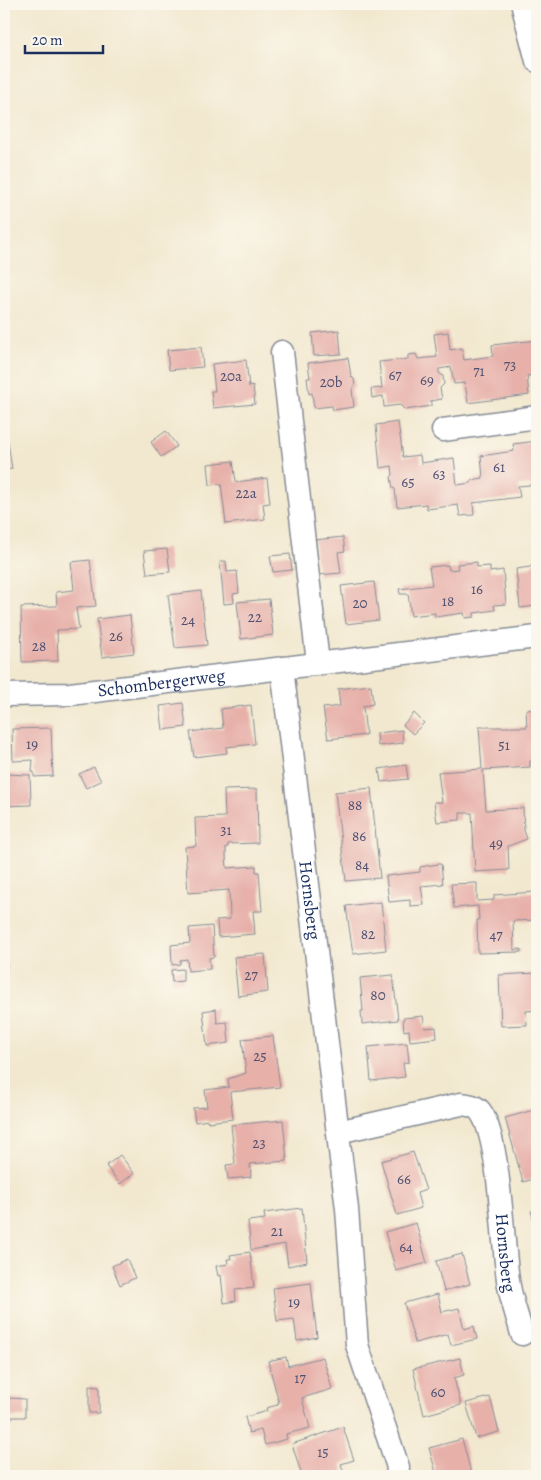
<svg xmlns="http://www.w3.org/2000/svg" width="541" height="1480" font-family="Alegreya,serif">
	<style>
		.building { fill: #e7b1aa }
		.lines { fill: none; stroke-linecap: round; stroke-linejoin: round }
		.minor-casing { stroke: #868c96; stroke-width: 25 }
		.minor { stroke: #fff; stroke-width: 22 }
		.labels { text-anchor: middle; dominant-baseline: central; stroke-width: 5; stroke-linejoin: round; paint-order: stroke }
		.number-label { font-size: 15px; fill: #4e5071 }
		.street-label { font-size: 18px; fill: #1b2f5e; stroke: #fbf7ec }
	</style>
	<rect width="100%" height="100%" fill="#fbf7ec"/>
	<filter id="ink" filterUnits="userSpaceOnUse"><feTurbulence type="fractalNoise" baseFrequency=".02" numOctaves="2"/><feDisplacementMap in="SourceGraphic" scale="10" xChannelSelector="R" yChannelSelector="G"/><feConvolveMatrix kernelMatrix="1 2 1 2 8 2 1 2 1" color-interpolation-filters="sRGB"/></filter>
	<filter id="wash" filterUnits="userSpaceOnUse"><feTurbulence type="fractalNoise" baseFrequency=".0096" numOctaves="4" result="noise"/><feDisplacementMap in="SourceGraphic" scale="20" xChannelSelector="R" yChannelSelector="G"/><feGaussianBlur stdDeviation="1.12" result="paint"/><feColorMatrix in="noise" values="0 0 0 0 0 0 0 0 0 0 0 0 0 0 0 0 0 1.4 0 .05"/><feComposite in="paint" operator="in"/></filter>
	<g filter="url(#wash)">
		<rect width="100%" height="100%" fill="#f2e8cf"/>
		<g id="blocks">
			<path class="building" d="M 339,330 L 341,354 L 314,356 L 312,333 Z
				M 448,332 L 450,350 L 462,348 L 464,360 L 493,356 L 492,345 L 537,340 L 537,375 L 527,376 L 529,395 L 468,403 L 465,383 L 454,384 L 451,367 L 439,369 L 439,373 L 443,376 L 444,384 L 440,388 L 442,399 L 431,401 L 431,406 L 405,410 L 400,405 L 384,407 L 383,396 L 372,398 L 371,389 L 382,388 L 379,362 L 408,359 L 408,355 L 416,354 L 418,359 L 437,357 L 434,334 Z
				M 201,347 L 203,367 L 169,370 L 167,350 Z
				M 348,358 L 351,376 L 354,379 L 355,386 L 352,390 L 354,407 L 333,410 L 332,406 L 314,408 L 312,393 L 309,394 L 307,378 L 310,378 L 308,363 Z
				M 246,360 L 249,387 L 253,386 L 255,404 L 213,408 L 211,391 L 215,391 L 212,364 Z
				M 398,422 L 403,457 L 420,455 L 421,463 L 454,458 L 457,485 L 471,483 L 471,480 L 483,478 L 481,456 L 514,451 L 513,444 L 537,441 L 537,486 L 535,489 L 530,485 L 518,486 L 520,497 L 473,503 L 474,515 L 460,516 L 458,505 L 427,509 L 426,504 L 397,507 L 395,489 L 393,488 L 391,477 L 393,475 L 392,466 L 380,468 L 376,425 Z
				M 166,431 L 177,446 L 161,457 L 151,442 Z
				M 8,442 L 12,469 L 4,470 L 4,443 Z
				M 233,461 L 236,482 L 267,478 L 270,503 L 263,504 L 265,519 L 226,524 L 221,484 L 210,485 L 208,464 Z
				M 343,537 L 345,551 L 338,552 L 341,573 L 318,575 L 314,540 Z
				M 167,549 L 170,572 L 147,574 L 144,551 Z
				M 290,554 L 292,570 L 273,572 L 270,556 Z
				M 90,560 L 96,606 L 76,608 L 79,629 L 57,630 L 58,661 L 22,662 L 21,607 L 57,606 L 56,592 L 74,590 L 71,562 Z
				M 226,561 L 227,572 L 237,571 L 239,593 L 233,594 L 234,603 L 224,604 L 220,562 Z
				M 477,562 L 477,567 L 490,566 L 490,572 L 503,570 L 506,604 L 494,605 L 495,610 L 474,613 L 474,617 L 465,618 L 464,613 L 435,617 L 435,613 L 411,616 L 408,594 L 400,594 L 399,589 L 432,585 L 429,567 L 448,565 L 449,570 L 458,569 L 457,564 Z
				M 535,562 L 537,562 L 537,607 L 536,606 L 520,608 L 516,569 L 530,567 Z
				M 374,582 L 379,620 L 346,624 L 341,586 Z
				M 201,591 L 207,645 L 175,648 L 168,595 Z
				M 269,599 L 273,635 L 241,639 L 237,602 Z
				M 130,615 L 134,653 L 102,657 L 97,619 Z
				M 371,685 L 373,704 L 363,706 L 366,735 L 328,739 L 323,708 L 340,706 L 338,689 Z
				M 183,703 L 186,727 L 163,730 L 160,706 Z
				M 251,705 L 255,744 L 226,747 L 227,753 L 194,757 L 190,732 L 223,728 L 221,709 Z
				M 537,709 L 537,761 L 530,761 L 530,767 L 483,770 L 486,810 L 523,808 L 524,830 L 527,839 L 508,846 L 509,870 L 475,872 L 472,813 L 460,813 L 460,820 L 437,822 L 434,802 L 442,802 L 438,772 L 482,769 L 479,727 L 527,727 L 526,710 Z
				M 414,713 L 424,723 L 413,734 L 403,725 Z
				M 51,728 L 53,776 L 34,777 L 34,772 L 32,772 L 33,760 L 13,761 L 12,729 Z
				M 402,730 L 403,743 L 378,746 L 377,733 Z
				M 406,765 L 408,779 L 381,782 L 379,769 Z
				M 94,767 L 101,781 L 86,788 L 79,774 Z
				M 4,774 L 30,775 L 31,805 L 4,806 Z
				M 371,788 L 380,878 L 346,881 L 335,792 Z
				M 257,789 L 258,843 L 228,844 L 228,847 L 226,847 L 226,857 L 227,868 L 256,866 L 256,872 L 259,872 L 262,911 L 253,911 L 255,934 L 218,937 L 217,920 L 230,919 L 229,890 L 188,893 L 185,847 L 196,846 L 195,818 L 225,817 L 224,790 Z
				M 438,864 L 441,864 L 443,884 L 421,886 L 424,905 L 410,906 L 410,900 L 389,902 L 386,876 L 420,872 L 420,867 Z
				M 477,883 L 477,901 L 494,900 L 494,895 L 535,892 L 537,920 L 513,921 L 514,950 L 521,949 L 521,952 L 478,953 L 477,920 L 479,920 L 478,906 L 454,908 L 451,884 Z
				M 381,902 L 386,950 L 353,954 L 346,906 Z
				M 212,926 L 214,957 L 209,958 L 210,969 L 188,971 L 187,959 L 180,960 L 180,964 L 172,965 L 171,945 L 190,943 L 189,928 Z
				M 265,954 L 268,992 L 238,996 L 234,957 Z
				M 4,963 L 7,964 L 6,980 L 4,980 Z
				M 183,969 L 183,981 L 172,982 L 171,970 Z
				M 537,973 L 537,1010 L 526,1011 L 527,1025 L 501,1026 L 499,975 Z
				M 393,975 L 398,1020 L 362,1024 L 361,1011 L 363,1011 L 360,978 Z
				M 216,1009 L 217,1023 L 227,1022 L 229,1043 L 207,1046 L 203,1011 Z
				M 423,1016 L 425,1028 L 436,1027 L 437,1038 L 410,1041 L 409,1030 L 404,1031 L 403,1018 Z
				M 273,1036 L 280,1087 L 230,1092 L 233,1119 L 208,1122 L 208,1120 L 195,1122 L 193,1108 L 207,1107 L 205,1090 L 229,1087 L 228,1079 L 246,1073 L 242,1039 Z
				M 407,1043 L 409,1062 L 403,1063 L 405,1077 L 371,1081 L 368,1047 Z
				M 537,1109 L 537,1178 L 523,1182 L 505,1118 Z
				M 283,1120 L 287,1161 L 250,1164 L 251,1177 L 228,1179 L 226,1165 L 235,1164 L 231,1125 Z
				M 413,1152 L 426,1190 L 417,1193 L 421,1208 L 397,1215 L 381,1161 Z
				M 120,1155 L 134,1173 L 120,1184 L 106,1166 Z
				M 302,1208 L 307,1262 L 288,1266 L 285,1244 L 251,1250 L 248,1221 L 265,1219 L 264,1213 Z
				M 537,1210 L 537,1233 L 531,1211 Z
				M 416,1223 L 427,1263 L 396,1271 L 385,1232 Z
				M 250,1252 L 254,1288 L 235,1290 L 236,1301 L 224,1303 L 221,1275 L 218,1276 L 216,1266 L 228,1264 L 227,1259 L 231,1259 L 230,1255 Z
				M 462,1254 L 470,1284 L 444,1291 L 436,1261 Z
				M 127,1259 L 135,1278 L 120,1285 L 112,1266 Z
				M 311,1283 L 317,1337 L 297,1341 L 294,1319 L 277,1321 L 273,1288 Z
				M 438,1294 L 442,1312 L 459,1308 L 464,1329 L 474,1326 L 477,1339 L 451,1345 L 448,1334 L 415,1343 L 404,1303 Z
				M 286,1357 L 288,1366 L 323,1357 L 332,1389 L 302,1398 L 310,1428 L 286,1434 L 287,1439 L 265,1445 L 261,1430 L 249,1433 L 245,1417 L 267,1411 L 266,1408 L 278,1405 L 277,1403 L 279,1403 L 268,1361 Z
				M 460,1358 L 464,1375 L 454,1378 L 461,1405 L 424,1415 L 413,1369 Z
				M 89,1386 L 99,1387 L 99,1413 L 89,1413 Z
				M 490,1397 L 499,1432 L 476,1438 L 466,1403 Z
				M 9,1398 L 25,1399 L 25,1417 L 9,1417 Z
				M 343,1427 L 354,1460 L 341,1464 L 345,1476 L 319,1476 L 318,1472 L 302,1476 L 292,1444 Z
				M 462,1439 L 472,1476 L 437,1476 L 429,1448 Z
				M 537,1453 L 537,1476 L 536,1476 L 534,1454 Z"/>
		</g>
	</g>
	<g filter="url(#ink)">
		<use href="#blocks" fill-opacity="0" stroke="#868c96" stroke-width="1"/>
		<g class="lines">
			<g class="minor-casing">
				<g id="minor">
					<path d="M 524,4 L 523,7 L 537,61"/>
					<path d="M 282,352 L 318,663"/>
					<path d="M 443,430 L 537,417"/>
					<path id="s1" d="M 282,668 L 347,1209 L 357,1345 L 398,1467 L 397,1476"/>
					<path id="s2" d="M 4,695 L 70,694 L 537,637"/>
					<path id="s3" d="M 338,1132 L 461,1104 C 467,1105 474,1105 479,1110 C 501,1134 502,1249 509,1286 C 512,1302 518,1318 522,1334"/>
				</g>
			</g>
			<use href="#minor" class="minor"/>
		</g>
	</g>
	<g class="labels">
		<g class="number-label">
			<text x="510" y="365">73</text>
			<text x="479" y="371">71</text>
			<text x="395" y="375">67</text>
			<text x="231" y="376">20a</text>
			<text x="427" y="380">69</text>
			<text x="331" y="382">20b</text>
			<text x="499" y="467">61</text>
			<text x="439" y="474">63</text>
			<text x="408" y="482">65</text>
			<text x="246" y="493">22a</text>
			<text x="477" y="589">16</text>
			<text x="448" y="601">18</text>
			<text x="360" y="603">20</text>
			<text x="255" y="617">22</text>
			<text x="188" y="620">24</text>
			<text x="116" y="636">26</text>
			<text x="39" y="646">28</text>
			<text x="32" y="744">19</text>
			<text x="504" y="745">51</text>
			<text x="355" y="805">88</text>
			<text x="226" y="830">31</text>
			<text x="359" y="836">86</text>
			<text x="496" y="843">49</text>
			<text x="362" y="865">84</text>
			<text x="368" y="934">82</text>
			<text x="496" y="935">47</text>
			<text x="251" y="975">27</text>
			<text x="378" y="995">80</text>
			<text x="260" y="1056">25</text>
			<text x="259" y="1143">23</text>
			<text x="404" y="1179">66</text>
			<text x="277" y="1231">21</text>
			<text x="406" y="1247">64</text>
			<text x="294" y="1302">19</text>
			<text x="300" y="1378">17</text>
			<text x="438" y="1392">60</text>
			<text x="323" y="1452">15</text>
		</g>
		<g class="street-label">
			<text stroke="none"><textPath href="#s2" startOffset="158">Schombergerweg</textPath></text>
			<text stroke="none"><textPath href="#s1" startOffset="234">Hornsberg</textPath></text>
			<text stroke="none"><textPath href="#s3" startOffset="292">Hornsberg</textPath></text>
		</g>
	</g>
	<rect width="541" height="1480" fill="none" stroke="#fbf7ec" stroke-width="20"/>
	<path d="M25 45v8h78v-8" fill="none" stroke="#1b2f5e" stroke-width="2.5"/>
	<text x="32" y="45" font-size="15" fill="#1b2f5e" stroke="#fbf7ec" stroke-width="4" paint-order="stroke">20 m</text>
</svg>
